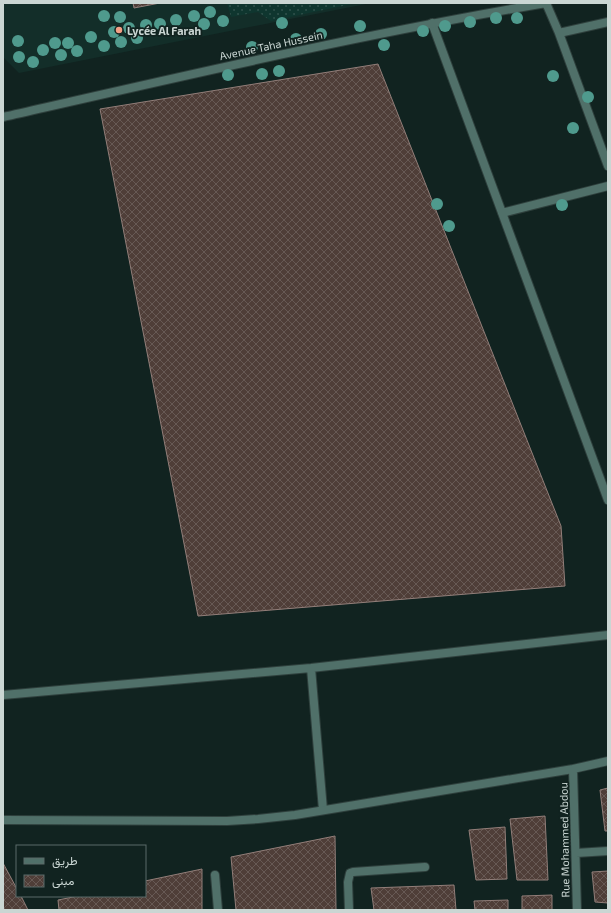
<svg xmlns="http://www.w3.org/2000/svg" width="611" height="913" font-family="'Exo 2',Vazirmatn,sans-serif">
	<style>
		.built { fill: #132e29 }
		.grass { fill: url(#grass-dots) }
		.building { fill: url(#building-cross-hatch); stroke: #927e79 }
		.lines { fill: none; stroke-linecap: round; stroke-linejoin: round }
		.service-casing { stroke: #2f403d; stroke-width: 10 }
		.minor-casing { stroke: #2f403d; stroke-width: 10 }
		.service { stroke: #507069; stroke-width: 8 }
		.minor { stroke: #507069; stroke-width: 8 }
		.tree { fill: #4f9a8d }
		.poi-dot { fill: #f39f85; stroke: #112320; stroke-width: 1.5 }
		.labels { text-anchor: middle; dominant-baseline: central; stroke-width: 3.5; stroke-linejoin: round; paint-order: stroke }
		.poi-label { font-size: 11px; font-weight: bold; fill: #cad6d3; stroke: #112320; text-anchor: start }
		.street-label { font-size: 11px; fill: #cad6d3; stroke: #112320 }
	</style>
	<defs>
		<pattern id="grass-dots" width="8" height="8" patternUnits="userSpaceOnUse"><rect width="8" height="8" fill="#0f362f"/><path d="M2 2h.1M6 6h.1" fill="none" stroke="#31524c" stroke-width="1.8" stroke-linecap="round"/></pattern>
		<pattern id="building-cross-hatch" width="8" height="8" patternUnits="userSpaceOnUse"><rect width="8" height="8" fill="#4f3e38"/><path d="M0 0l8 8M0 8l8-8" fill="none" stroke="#675954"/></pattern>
	</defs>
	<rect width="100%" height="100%" fill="#112320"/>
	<path class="built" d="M 3,3 L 371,3 L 19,73 L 3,57 Z"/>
	<path class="grass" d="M 227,3 L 351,3 L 352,4 L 271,21 L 258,12 L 231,17 Z"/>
	<path class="building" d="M 133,3 L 160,3 L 134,8 Z
		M 378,64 L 561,526 L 565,586 L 198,616 L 100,109 Z
		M 608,788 L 608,831 L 605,831 L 600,790 Z
		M 545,816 L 548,880 L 517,880 L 510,819 Z
		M 505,827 L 507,879 L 476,880 L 469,830 Z
		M 335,836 L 336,910 L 236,910 L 231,857 Z
		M 3,863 L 17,889 L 17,896 L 21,896 L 28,910 L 3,910 Z
		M 202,869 L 202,910 L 59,910 L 58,900 L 78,896 L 145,896 L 145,881 Z
		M 608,871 L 608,903 L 595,902 L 592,872 Z
		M 454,885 L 456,910 L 374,910 L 371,888 Z
		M 552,895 L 552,910 L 522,910 L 522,896 Z
		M 508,900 L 508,910 L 475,910 L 474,901 Z"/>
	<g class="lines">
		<g class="service-casing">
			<path id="service" d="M 432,23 L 608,500
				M 502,213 L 608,186
				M 311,668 L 323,810
				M 3,695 L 311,668 L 608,635"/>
		</g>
		<g class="minor-casing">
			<path id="minor" d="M 546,3 L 559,33 L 608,166
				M 559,33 L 608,22
				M 3,117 C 183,76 363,34 546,3
				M 573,769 L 577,910
				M 3,820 L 227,821 L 258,819 L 295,815 L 573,769 L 608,761
				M 576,853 L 608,851
				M 215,875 L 218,910
				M 349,910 L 348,882 L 350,873 L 353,872 L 425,867"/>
		</g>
		<use href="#service" class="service"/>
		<use href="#minor" class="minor"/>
	</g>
	<g class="tree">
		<circle cx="210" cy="12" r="6"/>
		<circle cx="104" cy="16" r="6"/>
		<circle cx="194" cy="16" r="6"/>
		<circle cx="120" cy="17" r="6"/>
		<circle cx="496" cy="18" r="6"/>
		<circle cx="517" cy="18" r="6"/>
		<circle cx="176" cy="20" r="6"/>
		<circle cx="223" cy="21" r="6"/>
		<circle cx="470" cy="22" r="6"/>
		<circle cx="282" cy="23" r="6"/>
		<circle cx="160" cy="24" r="6"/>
		<circle cx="204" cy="24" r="6"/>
		<circle cx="146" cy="25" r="6"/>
		<circle cx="360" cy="26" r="6"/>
		<circle cx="445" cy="26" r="6"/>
		<circle cx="129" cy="28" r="6"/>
		<circle cx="423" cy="31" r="6"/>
		<circle cx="114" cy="32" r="6"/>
		<circle cx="321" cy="34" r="6"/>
		<circle cx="91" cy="37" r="6"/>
		<circle cx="137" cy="38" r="6"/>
		<circle cx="296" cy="39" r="6"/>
		<circle cx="18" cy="41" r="6"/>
		<circle cx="121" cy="42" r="6"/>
		<circle cx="55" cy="43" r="6"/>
		<circle cx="68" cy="43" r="6"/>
		<circle cx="384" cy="45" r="6"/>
		<circle cx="104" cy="46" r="6"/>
		<circle cx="252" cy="47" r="6"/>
		<circle cx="43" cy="50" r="6"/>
		<circle cx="77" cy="51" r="6"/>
		<circle cx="61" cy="55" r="6"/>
		<circle cx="19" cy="57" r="6"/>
		<circle cx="33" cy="62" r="6"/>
		<circle cx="279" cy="71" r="6"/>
		<circle cx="262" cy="74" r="6"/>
		<circle cx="228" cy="75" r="6"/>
		<circle cx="553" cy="76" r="6"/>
		<circle cx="588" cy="97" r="6"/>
		<circle cx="573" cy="128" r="6"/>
		<circle cx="437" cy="204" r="6"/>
		<circle cx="562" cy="205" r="6"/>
		<circle cx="449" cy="226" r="6"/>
	</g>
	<circle class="poi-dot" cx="119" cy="30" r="4"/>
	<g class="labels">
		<g class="poi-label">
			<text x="127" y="30">Lycée Al Farah</text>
		</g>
		<g class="street-label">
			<text transform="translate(271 45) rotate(-12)">Avenue Taha Hussein</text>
			<text transform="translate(564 840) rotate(-91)">Rue Mohammed Abdou</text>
		</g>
	</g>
	<rect width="611" height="913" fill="none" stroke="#cad6d3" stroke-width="8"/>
	<rect x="16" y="845" width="130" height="52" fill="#112320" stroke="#5b6b68"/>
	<rect x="24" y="858" width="20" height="6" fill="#507069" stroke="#5b6b68"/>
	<text x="52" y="865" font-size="12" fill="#cad6d3">طريق</text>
	<rect x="24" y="875" width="20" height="12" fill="url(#building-cross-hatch)" stroke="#5b6b68"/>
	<text x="52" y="885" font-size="12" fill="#cad6d3">مبنى</text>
</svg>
